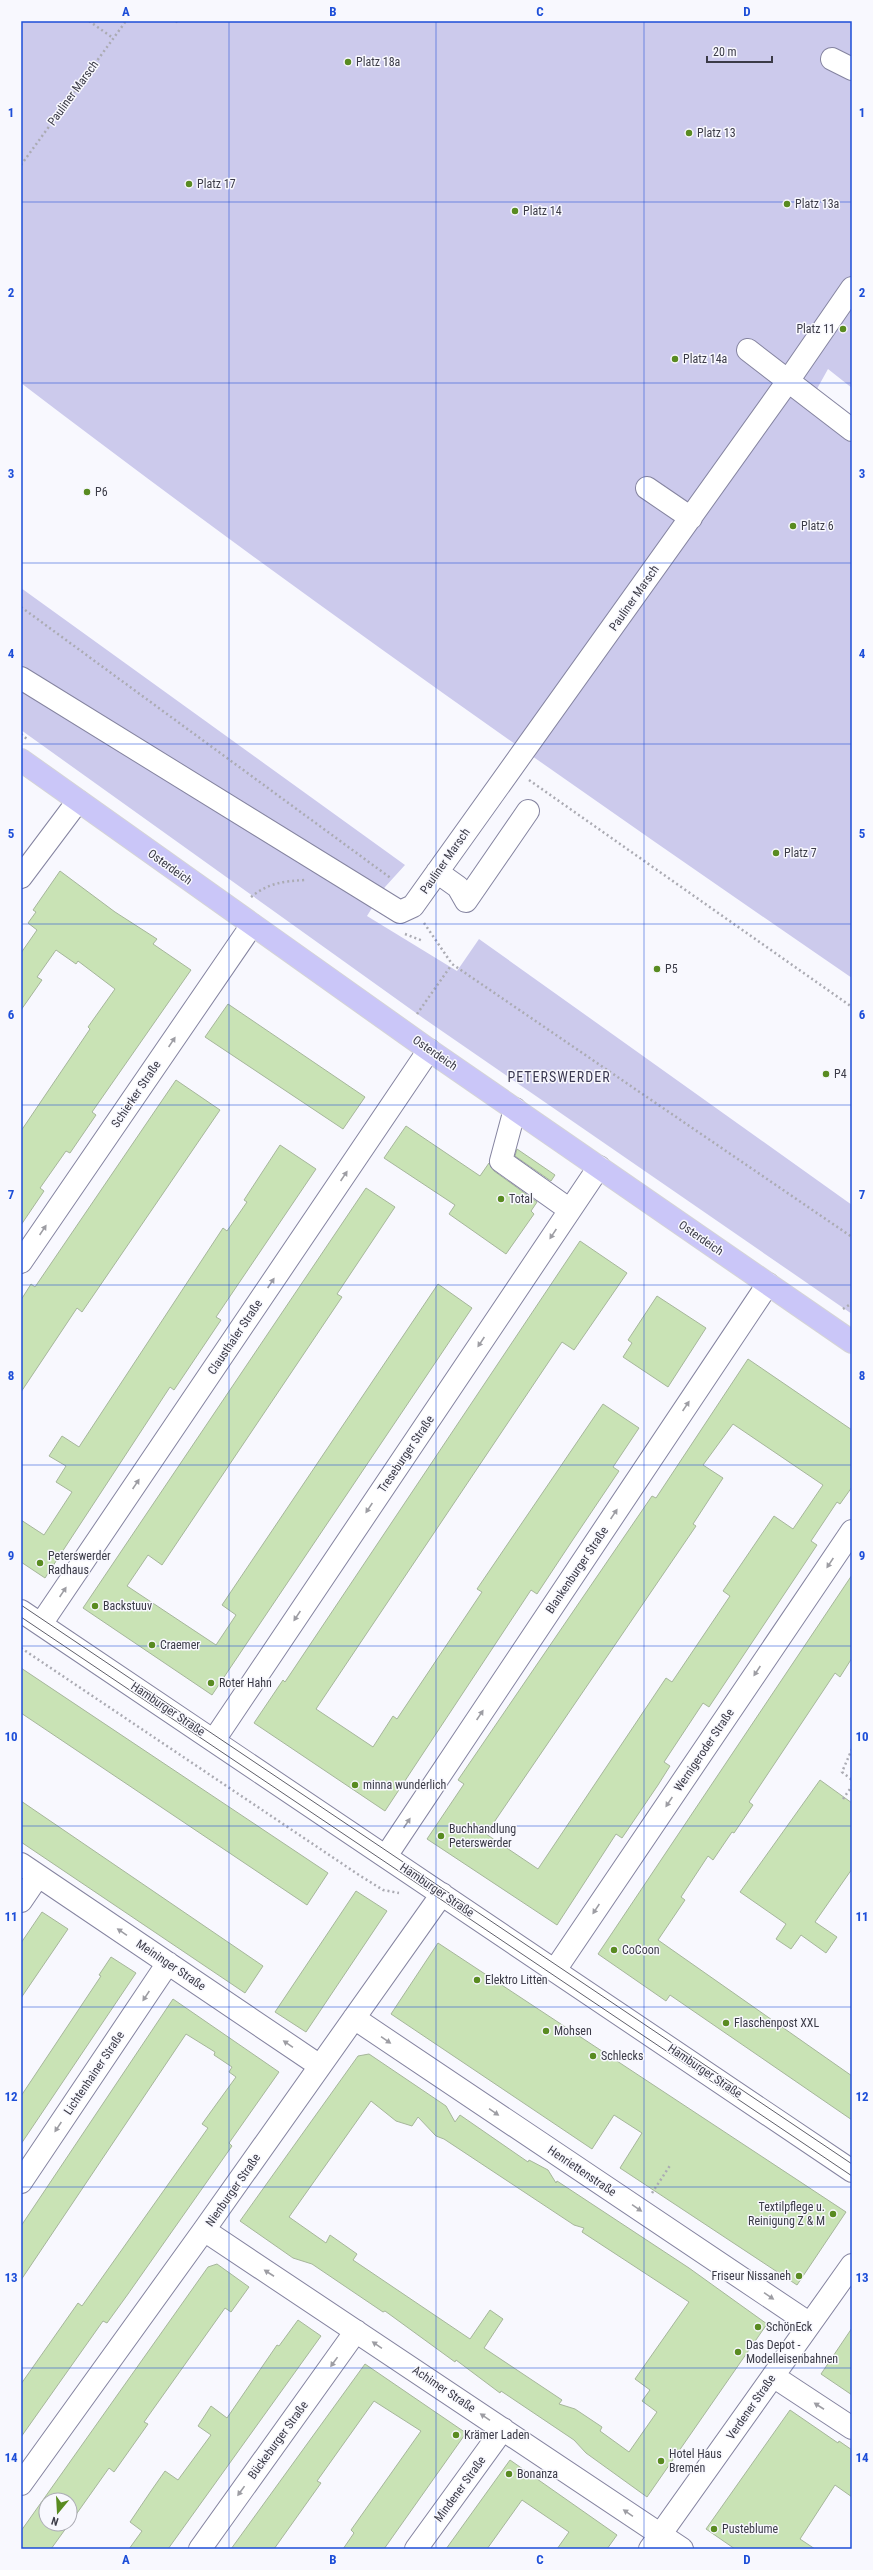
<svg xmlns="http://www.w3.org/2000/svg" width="873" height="2570" font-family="'Roboto Condensed',sans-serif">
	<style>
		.green { fill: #cccaec }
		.building { fill: #c9e3b5; stroke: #a6b69b; fill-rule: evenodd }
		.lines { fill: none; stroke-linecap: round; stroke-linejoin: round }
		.minor-casing { stroke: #8584a0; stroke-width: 24 }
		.major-casing { stroke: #d4d4d7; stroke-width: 24 }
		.path { stroke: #ababb3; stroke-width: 2.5; stroke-dasharray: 2 3; stroke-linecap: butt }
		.minor { stroke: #fff; stroke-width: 22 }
		.major { stroke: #cac6f8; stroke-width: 22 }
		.tram { stroke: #60606b; stroke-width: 1 }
		.oneway { fill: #9d9da3 }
		.grid { fill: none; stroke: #1d4ed8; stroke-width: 1; stroke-opacity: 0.55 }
		.poi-dot { fill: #598b21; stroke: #f8f8fe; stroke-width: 1.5 }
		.labels { text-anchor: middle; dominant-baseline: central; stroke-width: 3; stroke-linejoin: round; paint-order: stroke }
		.poi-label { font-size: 12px; fill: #3b3b47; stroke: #f8f8fe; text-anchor: start }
		.street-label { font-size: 12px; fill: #3b3b47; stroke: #f8f8fe }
		.quarter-label { font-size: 14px; letter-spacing: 1px; fill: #3b3951; stroke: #f8f8fe }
		.neatline { fill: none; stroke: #1d4ed8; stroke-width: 1.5 }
		.grid-label { font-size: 13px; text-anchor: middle; font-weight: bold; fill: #1d4ed8 }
	</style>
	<rect width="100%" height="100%" fill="#f8f8fe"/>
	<path class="green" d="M 21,21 L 852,21 L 852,388 L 828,369 L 808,405 L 852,439 L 852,978 C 571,785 292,590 21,383 Z
		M 21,588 L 405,865 L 385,887 L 367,916 L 457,971 L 479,939 L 852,1205 L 852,1314 L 423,1018 L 21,730 Z"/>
	<path class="building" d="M 60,871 L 115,912 L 157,939 L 153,944 L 191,970 L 92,1112 L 96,1115 L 70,1153 L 66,1151 L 40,1188 L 44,1191 L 21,1225 L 21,1131 L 90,1029 L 88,1027 L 115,989 L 78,961 L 76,964 L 56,950 L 37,977 L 42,980 L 21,1010 L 21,953 L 37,930 L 28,923 L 36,912 L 33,910 Z
		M 228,1004 L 365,1097 L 343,1129 L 205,1037 Z
		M 176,1080 L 220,1110 L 82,1312 L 77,1308 L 21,1392 L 21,1300 L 31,1284 L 35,1287 Z
		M 406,1126 L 480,1176 L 489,1163 L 494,1171 L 537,1202 L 531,1211 L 534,1214 L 506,1254 L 449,1214 L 455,1205 L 384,1158 Z
		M 280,1145 L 316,1169 L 216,1317 L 221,1320 L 174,1390 L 170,1387 L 45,1578 L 21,1562 L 21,1520 L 44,1535 L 72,1492 L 56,1482 L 66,1466 L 49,1456 L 62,1436 L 79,1447 L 223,1228 L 227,1231 L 247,1202 L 244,1200 Z
		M 517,1149 L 555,1175 L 551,1181 L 515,1156 Z
		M 366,1188 L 395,1207 L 337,1294 L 342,1297 L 162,1565 L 148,1555 L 127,1586 L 216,1645 L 236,1615 L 222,1605 L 438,1284 L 472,1308 L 212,1695 L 83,1608 Z
		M 580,1241 L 627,1273 L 574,1350 L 562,1342 L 316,1709 L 373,1747 L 393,1716 L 397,1719 L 482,1592 L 477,1589 L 603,1404 L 639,1428 L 613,1467 L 619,1471 L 572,1541 L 537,1594 L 531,1590 L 385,1811 L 254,1723 L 283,1680 L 285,1682 Z
		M 657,1296 L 706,1328 L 668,1387 L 623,1357 L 632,1343 L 628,1340 Z
		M 748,1359 L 852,1430 L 852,1487 L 840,1504 L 837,1502 L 811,1541 L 817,1545 L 709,1707 L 703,1703 L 664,1762 L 670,1766 L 658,1785 L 622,1838 L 616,1834 L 557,1925 L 427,1839 L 464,1784 L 458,1780 L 652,1496 L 656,1498 ZM 733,1424 L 823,1485 L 793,1529 L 774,1516 L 723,1591 L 730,1596 L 672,1682 L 666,1678 L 538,1869 L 486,1834 L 696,1526 L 693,1524 L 723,1478 L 703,1465 Z
		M 852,1575 L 852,1658 L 840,1677 L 835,1673 L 749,1802 L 753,1805 L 734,1833 L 732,1832 L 713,1860 L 708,1856 L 681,1897 L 685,1900 L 658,1940 L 852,2076 L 852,2120 L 670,1995 L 666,2001 L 598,1954 Z
		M 21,1668 L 328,1873 L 307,1905 L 21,1713 Z
		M 820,1780 L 852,1803 L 852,1869 L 815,1922 L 837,1937 L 826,1953 L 801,1935 L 791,1949 L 776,1939 L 786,1924 L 740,1892 Z
		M 21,1801 L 263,1966 L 245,1993 L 21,1842 Z
		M 356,1891 L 387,1911 L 306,2032 L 275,2012 Z
		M 42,1912 L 68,1929 L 21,1998 L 21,1943 Z
		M 438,1943 L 846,2212 L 797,2285 L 620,2168 L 642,2133 L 614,2115 L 592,2149 L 391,2014 Z
		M 111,1957 L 136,1973 L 21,2144 L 21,2096 L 101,1976 L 99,1975 Z
		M 173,1999 L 279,2072 L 229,2143 L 232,2146 L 128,2294 L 107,2323 L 103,2321 L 21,2437 L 21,2384 L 78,2303 L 82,2306 L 208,2128 L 202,2124 L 236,2077 L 229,2072 L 232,2067 L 214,2055 L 215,2052 L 186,2034 L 21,2280 L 21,2226 Z
		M 369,2054 L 446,2106 L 455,2122 L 460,2115 L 528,2162 L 529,2160 L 548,2170 L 556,2183 L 557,2181 L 689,2268 L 767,2324 L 647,2497 L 586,2453 L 574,2440 L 501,2391 L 500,2393 L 456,2360 L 455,2362 L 385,2311 L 383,2312 L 312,2264 L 293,2258 L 240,2221 L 358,2056 ZM 371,2101 L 396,2121 L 412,2126 L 418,2117 L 436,2136 L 444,2139 L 574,2225 L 584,2228 L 582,2232 L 689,2302 L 635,2379 L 650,2390 L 642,2401 L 657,2412 L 629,2452 L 600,2431 L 602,2427 L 575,2409 L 559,2404 L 562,2400 L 484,2348 L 503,2319 L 490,2310 L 470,2339 L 353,2260 L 357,2254 L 330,2235 L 326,2243 L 289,2217 Z
		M 217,2264 L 249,2287 L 231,2312 L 225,2308 L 144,2422 L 148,2424 L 114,2472 L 109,2468 L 70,2523 L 70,2500 L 46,2500 L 46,2524 L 69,2524 L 51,2549 L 21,2549 L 21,2531 L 208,2267 Z
		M 298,2320 L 321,2336 L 168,2549 L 129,2549 L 142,2531 L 130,2522 L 151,2491 L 165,2471 L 178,2480 L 211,2435 L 198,2426 L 211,2406 L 227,2418 L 277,2345 L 279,2346 Z
		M 852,2328 L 852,2395 L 821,2374 Z
		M 365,2364 L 466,2433 L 384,2549 L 343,2549 L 354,2533 L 351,2530 L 421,2431 L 374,2401 L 317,2481 L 321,2483 L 274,2549 L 231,2549 Z
		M 790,2410 L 838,2443 L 839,2441 L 852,2450 L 852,2497 L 835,2485 L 800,2539 L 815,2549 L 735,2549 L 706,2529 Z
		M 510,2460 L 617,2535 L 607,2549 L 557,2549 L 569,2532 L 522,2500 L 487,2549 L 446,2549 Z"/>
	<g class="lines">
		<g class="minor-casing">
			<path id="minor" d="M 832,59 L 852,69
				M 748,350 L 852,430
				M 647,488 L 691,518
				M 21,678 L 400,912 L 413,906 L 788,381 L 852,288
				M 437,872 L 458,887 L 466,901 L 528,811
				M 21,877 L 78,801
				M 515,1109 L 501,1161 L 570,1210
				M 21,1262 L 252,925
				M 21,1611 L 852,2171
				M 41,1624 L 429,1050
				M 214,1740 L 599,1167
				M 386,1856 L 768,1284
				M 21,1864 L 320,2066
				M 21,1901 L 38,1876
				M 555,1970 L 852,1531
				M 354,2018 L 810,2324
				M 21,2182 L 168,1963
				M 204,2230 L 682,2549
				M 773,2376 L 852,2428
				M 21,2484 L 204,2230 L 442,1894
				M 200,2549 L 356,2331
				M 416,2549 L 503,2429
				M 650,2549 L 852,2265"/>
		</g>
		<g class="major-casing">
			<path id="major" d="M 21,760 L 429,1050 L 852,1342"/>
		</g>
		<path class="path" d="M 89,21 L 113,38
			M 176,21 L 178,23
			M 21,165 L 126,21
			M 21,607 L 392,879
			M 21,734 L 27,739
			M 529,780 L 852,1007
			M 251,897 C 268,883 284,881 306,880
			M 424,923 L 452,964 L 852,1237
			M 405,934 L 423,941
			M 417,1014 L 450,967
			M 843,1309 L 852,1303
			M 21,1648 L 359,1875 L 383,1890 L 399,1893
			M 852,1749 L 842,1772 L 852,1780
			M 843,1799 L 852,1786
			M 652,2193 L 671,2164"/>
		<use href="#minor" class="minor"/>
		<use href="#major" class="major"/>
		<path class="tram" d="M 21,1605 L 852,2164
			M 21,1617 L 852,2176"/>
	</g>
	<defs><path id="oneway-solid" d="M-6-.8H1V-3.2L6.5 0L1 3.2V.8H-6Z"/></defs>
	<g class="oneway">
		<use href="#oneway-solid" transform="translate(172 1042) rotate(-56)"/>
		<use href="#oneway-solid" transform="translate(344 1176) rotate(-56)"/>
		<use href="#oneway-solid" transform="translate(43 1230) rotate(-56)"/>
		<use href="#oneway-solid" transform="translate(553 1234) rotate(124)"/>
		<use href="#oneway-solid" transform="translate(271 1283) rotate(-56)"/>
		<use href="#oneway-solid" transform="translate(481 1342) rotate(124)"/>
		<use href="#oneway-solid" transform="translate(686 1406) rotate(-56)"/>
		<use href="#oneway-solid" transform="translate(136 1484) rotate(-56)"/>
		<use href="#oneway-solid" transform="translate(369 1508) rotate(124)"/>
		<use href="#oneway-solid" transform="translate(614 1514) rotate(-56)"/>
		<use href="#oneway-solid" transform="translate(830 1563) rotate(124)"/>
		<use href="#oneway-solid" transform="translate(63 1592) rotate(-56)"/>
		<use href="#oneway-solid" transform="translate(297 1616) rotate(124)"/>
		<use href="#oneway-solid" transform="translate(757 1671) rotate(124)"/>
		<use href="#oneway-solid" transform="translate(480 1715) rotate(-56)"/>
		<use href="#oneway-solid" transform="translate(669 1802) rotate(124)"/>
		<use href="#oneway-solid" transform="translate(407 1823) rotate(-56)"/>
		<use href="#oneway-solid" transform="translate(596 1909) rotate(124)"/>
		<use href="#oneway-solid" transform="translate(122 1932) rotate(-146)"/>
		<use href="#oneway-solid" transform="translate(146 1996) rotate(124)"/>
		<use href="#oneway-solid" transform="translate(386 2040) rotate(34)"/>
		<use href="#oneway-solid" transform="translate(288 2044) rotate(-146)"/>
		<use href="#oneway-solid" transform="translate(494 2112) rotate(34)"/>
		<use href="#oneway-solid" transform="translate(58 2127) rotate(124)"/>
		<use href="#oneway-solid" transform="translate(637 2208) rotate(34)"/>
		<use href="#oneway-solid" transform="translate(269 2273) rotate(-147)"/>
		<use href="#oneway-solid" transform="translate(769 2296) rotate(34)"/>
		<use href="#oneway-solid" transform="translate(377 2345) rotate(-146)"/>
		<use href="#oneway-solid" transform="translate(334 2362) rotate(126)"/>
		<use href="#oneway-solid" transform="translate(819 2406) rotate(-147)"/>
		<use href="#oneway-solid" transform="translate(485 2417) rotate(-146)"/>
		<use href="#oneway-solid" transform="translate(241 2491) rotate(126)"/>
		<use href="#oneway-solid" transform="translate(628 2513) rotate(-146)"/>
	</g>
	<path class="grid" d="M 229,21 L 229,2549M 436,21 L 436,2549M 644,21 L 644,2549M 21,202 L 852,202M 21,383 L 852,383M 21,563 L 852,563M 21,744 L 852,744M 21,924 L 852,924M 21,1105 L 852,1105M 21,1285 L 852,1285M 21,1465 L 852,1465M 21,1646 L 852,1646M 21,1826 L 852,1826M 21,2007 L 852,2007M 21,2187 L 852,2187M 21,2368 L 852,2368"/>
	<g class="poi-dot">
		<circle cx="348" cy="62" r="4"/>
		<circle cx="689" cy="133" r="4"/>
		<circle cx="189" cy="184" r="4"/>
		<circle cx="787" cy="204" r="4"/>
		<circle cx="515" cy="211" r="4"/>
		<circle cx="843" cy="329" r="4"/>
		<circle cx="675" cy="359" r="4"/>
		<circle cx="87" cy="492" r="4"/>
		<circle cx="793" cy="526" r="4"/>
		<circle cx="776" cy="853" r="4"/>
		<circle cx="657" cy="969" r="4"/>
		<circle cx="826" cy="1074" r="4"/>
		<circle cx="501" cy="1199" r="4"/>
		<circle cx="40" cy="1563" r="4"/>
		<circle cx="95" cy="1606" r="4"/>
		<circle cx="152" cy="1645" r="4"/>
		<circle cx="211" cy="1683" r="4"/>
		<circle cx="355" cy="1785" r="4"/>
		<circle cx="441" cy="1836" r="4"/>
		<circle cx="614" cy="1950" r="4"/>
		<circle cx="477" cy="1980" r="4"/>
		<circle cx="726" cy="2023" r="4"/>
		<circle cx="546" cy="2031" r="4"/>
		<circle cx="593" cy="2056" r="4"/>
		<circle cx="833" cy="2214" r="4"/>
		<circle cx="799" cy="2276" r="4"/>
		<circle cx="758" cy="2327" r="4"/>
		<circle cx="738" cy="2352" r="4"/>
		<circle cx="456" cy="2435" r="4"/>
		<circle cx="661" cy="2461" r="4"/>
		<circle cx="509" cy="2474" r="4"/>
		<circle cx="714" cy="2529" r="4"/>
	</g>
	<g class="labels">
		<g class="poi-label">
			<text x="356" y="62">Platz 18a</text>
			<text x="697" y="133">Platz 13</text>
			<text x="197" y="184">Platz 17</text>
			<text x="795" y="204">Platz 13a</text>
			<text x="523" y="211">Platz 14</text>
			<text x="835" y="329" text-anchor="end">Platz 11</text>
			<text x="683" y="359">Platz 14a</text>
			<text x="95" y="492">P6</text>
			<text x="801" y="526">Platz 6</text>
			<text x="784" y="853">Platz 7</text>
			<text x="665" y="969">P5</text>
			<text x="834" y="1074">P4</text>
			<text x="509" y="1199">Total</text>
			<text x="48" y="1556">Peterswerder<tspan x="48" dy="14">Radhaus</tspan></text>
			<text x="103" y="1606">Backstuuv</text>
			<text x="160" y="1645">Craemer</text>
			<text x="219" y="1683">Roter Hahn</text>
			<text x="363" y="1785">minna wunderlich</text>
			<text x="449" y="1829">Buchhandlung<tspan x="449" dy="14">Peterswerder</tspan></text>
			<text x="622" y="1950">CoCoon</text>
			<text x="485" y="1980">Elektro Litten</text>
			<text x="734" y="2023">Flaschenpost XXL</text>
			<text x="554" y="2031">Mohsen</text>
			<text x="601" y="2056">Schlecks</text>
			<text x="825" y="2207" text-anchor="end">Textilpflege u.<tspan x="825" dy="14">Reinigung Z &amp; M</tspan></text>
			<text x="791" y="2276" text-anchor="end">Friseur Nissaneh</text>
			<text x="766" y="2327">SchönEck</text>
			<text x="746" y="2345">Das Depot -<tspan x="746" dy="14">Modelleisenbahnen</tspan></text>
			<text x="464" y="2435">Krämer Laden</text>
			<text x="669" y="2454">Hotel Haus<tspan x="669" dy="14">Bremen</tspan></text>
			<text x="517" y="2474">Bonanza</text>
			<text x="722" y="2529">Pusteblume</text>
		</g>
		<g class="street-label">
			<text transform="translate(73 93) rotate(-54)">Pauliner Marsch</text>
			<text transform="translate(634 598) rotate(-55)">Pauliner Marsch</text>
			<text transform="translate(445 861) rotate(-55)">Pauliner Marsch</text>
			<text transform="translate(170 867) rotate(36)">Osterdeich</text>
			<text transform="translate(435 1053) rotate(35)">Osterdeich</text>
			<text transform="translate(136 1094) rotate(-56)">Schierker Straße</text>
			<text transform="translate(701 1238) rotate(35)">Osterdeich</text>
			<text transform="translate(235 1337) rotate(-56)">Clausthaler Straße</text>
			<text transform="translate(406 1454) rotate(-56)">Treseburger Straße</text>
			<text transform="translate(577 1570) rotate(-56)">Blankenburger Straße</text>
			<text transform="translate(168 1709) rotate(34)">Hamburger Straße</text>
			<text transform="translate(704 1750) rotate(-56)">Wernigeroder Straße</text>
			<text transform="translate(437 1890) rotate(34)">Hamburger Straße</text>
			<text transform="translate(171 1965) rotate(34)">Meininger Straße</text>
			<text transform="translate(705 2071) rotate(34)">Hamburger Straße</text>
			<text transform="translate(94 2073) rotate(-56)">Lichtenhainer Straße</text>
			<text transform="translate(582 2171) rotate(34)">Henriettenstraße</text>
			<text transform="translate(233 2190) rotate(-55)">Nienburger Straße</text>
			<text transform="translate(444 2389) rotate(34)">Achimer Straße</text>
			<text transform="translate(751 2407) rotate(-55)">Verdener Straße</text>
			<text transform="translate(278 2440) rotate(-54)">Bückeburger Straße</text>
			<text transform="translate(460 2489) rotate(-54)">Mindener Straße</text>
		</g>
		<g class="quarter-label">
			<text x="559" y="1077">PETERSWERDER</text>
		</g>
	</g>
	<rect width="873" height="2570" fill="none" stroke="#f8f8fe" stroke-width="44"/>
	<g transform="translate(58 2512) rotate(198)"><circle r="19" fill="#f8f8fe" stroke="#acacb5"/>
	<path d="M0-3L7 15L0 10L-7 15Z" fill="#598b21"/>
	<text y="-6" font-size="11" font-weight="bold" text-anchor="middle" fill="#3b3b47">N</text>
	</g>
	<path d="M707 56v6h65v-6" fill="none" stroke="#3b3b47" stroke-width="2"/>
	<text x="713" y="56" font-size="12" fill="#3b3b47" stroke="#f8f8fe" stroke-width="3" paint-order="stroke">20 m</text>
	<rect x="22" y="22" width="829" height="2526" class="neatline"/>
	<g class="grid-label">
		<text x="126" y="16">A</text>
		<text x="333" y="16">B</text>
		<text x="540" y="16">C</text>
		<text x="747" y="16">D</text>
		<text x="11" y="117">1</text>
		<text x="862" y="117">1</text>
		<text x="11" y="297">2</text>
		<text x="862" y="297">2</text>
		<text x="11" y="478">3</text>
		<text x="862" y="478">3</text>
		<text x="11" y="658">4</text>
		<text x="862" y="658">4</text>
		<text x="11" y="838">5</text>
		<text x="862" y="838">5</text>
		<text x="11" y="1019">6</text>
		<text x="862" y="1019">6</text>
		<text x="11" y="1199">7</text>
		<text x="862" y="1199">7</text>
		<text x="11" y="1380">8</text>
		<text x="862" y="1380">8</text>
		<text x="11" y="1560">9</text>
		<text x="862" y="1560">9</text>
		<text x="11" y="1741">10</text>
		<text x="862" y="1741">10</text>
		<text x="11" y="1921">11</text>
		<text x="862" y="1921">11</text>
		<text x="11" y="2101">12</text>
		<text x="862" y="2101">12</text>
		<text x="11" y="2282">13</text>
		<text x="862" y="2282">13</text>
		<text x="11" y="2462">14</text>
		<text x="862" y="2462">14</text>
		<text x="126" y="2564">A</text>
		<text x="333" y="2564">B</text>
		<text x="540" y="2564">C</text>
		<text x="747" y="2564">D</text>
	</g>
</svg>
